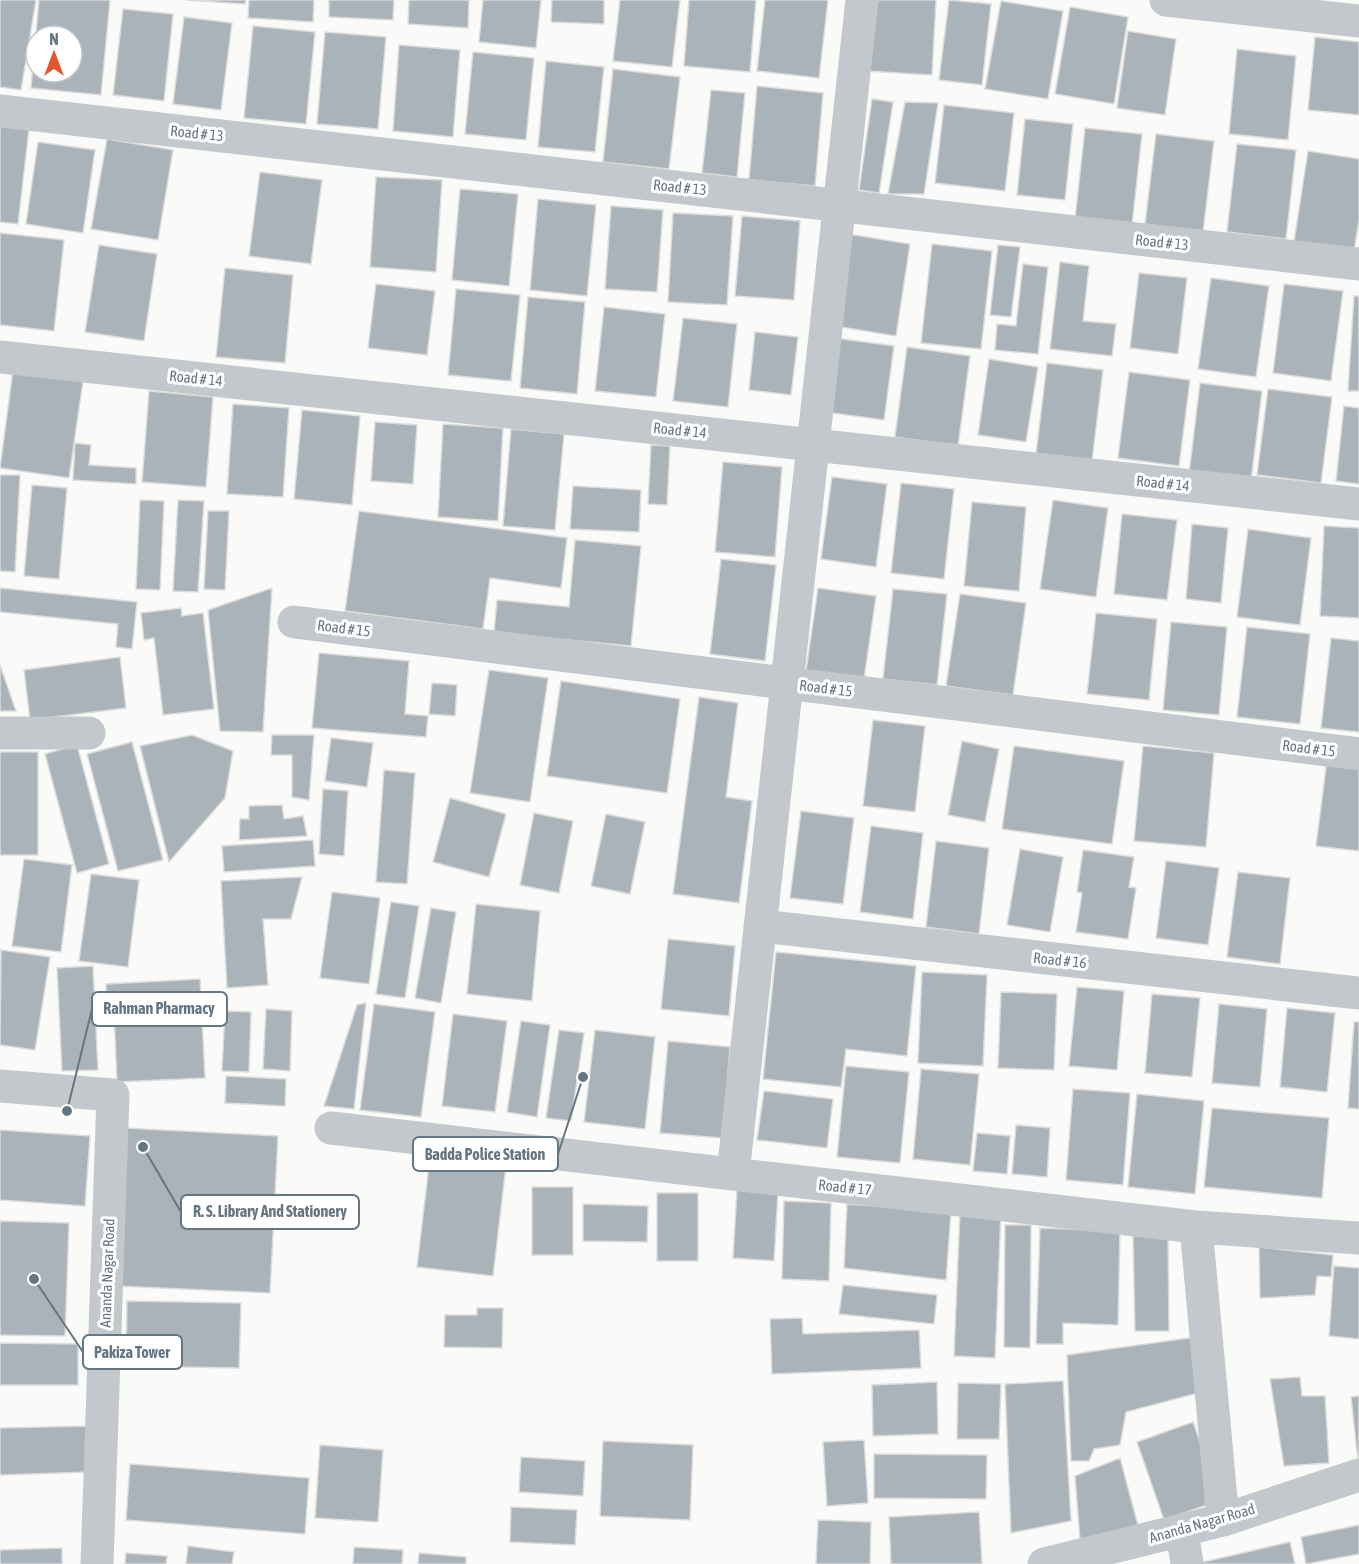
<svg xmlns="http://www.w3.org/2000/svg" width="1359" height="1564" font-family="'Asap Condensed',sans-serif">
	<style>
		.building { fill: #aab3b9; stroke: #dcdcda; stroke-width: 1.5; fill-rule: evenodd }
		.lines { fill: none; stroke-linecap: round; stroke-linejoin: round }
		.minor { stroke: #c3c8cc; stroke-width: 33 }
		.labels { text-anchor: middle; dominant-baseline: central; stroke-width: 6; stroke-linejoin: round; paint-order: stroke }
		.street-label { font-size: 15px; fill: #657683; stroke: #fff }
		.leader { fill: none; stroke: #657683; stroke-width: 2 }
		.callout-dot { fill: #657683; stroke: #fff; stroke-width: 2 }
		.callout { fill: #fff; stroke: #657683; stroke-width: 2 }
		.callout-label { font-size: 16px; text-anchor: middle; font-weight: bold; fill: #657683 }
	</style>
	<rect width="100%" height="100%" fill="#fafaf8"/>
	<path class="building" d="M 0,0 L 36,0 L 21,90 L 0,87 Z
		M 39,0 L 110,0 L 101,95 L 31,88 ZM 36,36 L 72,36 L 72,72 L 36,72 Z
		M 186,0 L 246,0 L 245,4 Z
		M 249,0 L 314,0 L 313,22 L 248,18 Z
		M 329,0 L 394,0 L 393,20 L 329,17 Z
		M 409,0 L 469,0 L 468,28 L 408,24 Z
		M 483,0 L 541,0 L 536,48 L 479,42 Z
		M 552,0 L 604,0 L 604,24 L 551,22 Z
		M 620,0 L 680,0 L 672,67 L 613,61 Z
		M 689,0 L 756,0 L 750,72 L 684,66 Z
		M 765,0 L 828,0 L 819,78 L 757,71 Z
		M 871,0 L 936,0 L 932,75 L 867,71 Z
		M 949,0 L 991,4 L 982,85 L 939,80 Z
		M 1001,1 L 1063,11 L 1048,99 L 985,89 Z
		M 1070,7 L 1128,17 L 1114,104 L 1055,94 Z
		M 123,9 L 173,14 L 164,101 L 113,95 Z
		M 184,17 L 232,23 L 221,110 L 173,104 Z
		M 253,26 L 315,32 L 306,124 L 244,118 Z
		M 1128,31 L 1176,39 L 1165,115 L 1117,108 Z
		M 325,32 L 386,37 L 378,129 L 317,124 Z
		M 1315,37 L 1359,42 L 1359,115 L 1308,110 Z
		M 399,45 L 460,50 L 453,137 L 393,131 Z
		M 1237,49 L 1296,56 L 1288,140 L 1229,134 Z
		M 473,52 L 534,58 L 526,140 L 465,134 Z
		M 546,61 L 604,67 L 595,152 L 538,147 Z
		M 613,69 L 680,77 L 669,169 L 603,162 Z
		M 757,86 L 823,93 L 815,186 L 749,180 Z
		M 711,90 L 745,93 L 737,177 L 702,173 Z
		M 872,99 L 893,102 L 879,193 L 859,190 Z
		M 905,102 L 938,103 L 924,194 L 888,194 Z
		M 944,105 L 1014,113 L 1005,191 L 935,183 Z
		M 1025,119 L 1073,124 L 1065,200 L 1017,195 Z
		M 0,125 L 29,129 L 18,224 L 0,222 Z
		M 1085,128 L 1142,134 L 1132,225 L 1075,219 Z
		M 1156,134 L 1214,141 L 1203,232 L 1145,224 Z
		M 107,139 L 173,150 L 158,240 L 91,229 Z
		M 38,142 L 95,150 L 83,233 L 26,224 Z
		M 1237,144 L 1296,150 L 1286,239 L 1227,232 Z
		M 1308,151 L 1359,159 L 1359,221 L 1354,251 L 1294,242 Z
		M 260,172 L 322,180 L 311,264 L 249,256 Z
		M 376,177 L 442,180 L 436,272 L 370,267 Z
		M 460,189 L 518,194 L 509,286 L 452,280 Z
		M 538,199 L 596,205 L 587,296 L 530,290 Z
		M 611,206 L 663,210 L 657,292 L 605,289 Z
		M 673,213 L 733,216 L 727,305 L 668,302 Z
		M 742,216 L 800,221 L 794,300 L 735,296 Z
		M 0,233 L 64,240 L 54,331 L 0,325 Z
		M 848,234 L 910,244 L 896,336 L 835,326 Z
		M 932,244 L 992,251 L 981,349 L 921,343 Z
		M 99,245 L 157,254 L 144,341 L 85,332 Z
		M 998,245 L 1020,247 L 1011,317 L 990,315 Z
		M 1060,262 L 1089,266 L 1083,321 L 1116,324 L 1112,356 L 1050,349 Z
		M 1023,264 L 1048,267 L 1038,354 L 995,350 L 997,324 L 1016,326 Z
		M 225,268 L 293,275 L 285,363 L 216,357 Z
		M 1139,273 L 1187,278 L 1178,354 L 1130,348 Z
		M 1211,278 L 1269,286 L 1256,377 L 1198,369 Z
		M 376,284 L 435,291 L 427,355 L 368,348 Z
		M 1284,284 L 1343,291 L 1331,381 L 1273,373 Z
		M 456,289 L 520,295 L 511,381 L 448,375 Z
		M 1354,296 L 1359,296 L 1359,391 L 1348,391 Z
		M 528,297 L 585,302 L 577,394 L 520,388 Z
		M 604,307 L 665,314 L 656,397 L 595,391 Z
		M 683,318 L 737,324 L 728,407 L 673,401 Z
		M 755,332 L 798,337 L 791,395 L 749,390 Z
		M 835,338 L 894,346 L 884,420 L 825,412 Z
		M 907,347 L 970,356 L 958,446 L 895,437 Z
		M 989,359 L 1038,367 L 1026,442 L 978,435 Z
		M 1047,363 L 1103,370 L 1092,461 L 1036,454 Z
		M 13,370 L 83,381 L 69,478 L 0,468 Z
		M 1129,372 L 1190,380 L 1179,466 L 1118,458 Z
		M 1200,383 L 1262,391 L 1251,481 L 1189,474 Z
		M 1268,389 L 1332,397 L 1321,483 L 1257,475 Z
		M 149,391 L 213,397 L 206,487 L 142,482 Z
		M 233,404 L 289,408 L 283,497 L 227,494 Z
		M 1344,406 L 1359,408 L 1359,484 L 1336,481 Z
		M 302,410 L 360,416 L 352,505 L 294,499 Z
		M 375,422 L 417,425 L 413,484 L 371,481 Z
		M 443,424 L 503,428 L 498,521 L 438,517 Z
		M 511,429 L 564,434 L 555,530 L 503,526 Z
		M 75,443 L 91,445 L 89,465 L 136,468 L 136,484 L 73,480 Z
		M 651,445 L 670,446 L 667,505 L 648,504 Z
		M 723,462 L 782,467 L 775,557 L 715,552 Z
		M 0,475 L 20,475 L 15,572 L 0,571 Z
		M 832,477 L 887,484 L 876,567 L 821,559 Z
		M 901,483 L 954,489 L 944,579 L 891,573 Z
		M 32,485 L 67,488 L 59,579 L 24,576 Z
		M 573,486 L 641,490 L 639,532 L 570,529 Z
		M 140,500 L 164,501 L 160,590 L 136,589 Z
		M 178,500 L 204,501 L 198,592 L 173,591 Z
		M 1053,500 L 1108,508 L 1096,597 L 1040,589 Z
		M 972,502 L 1026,507 L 1019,591 L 964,586 Z
		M 208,511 L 229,511 L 225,590 L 204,589 Z
		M 359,511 L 567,538 L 561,588 L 490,578 L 483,629 L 345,611 Z
		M 1122,514 L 1177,520 L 1167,600 L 1114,594 Z
		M 1192,524 L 1228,528 L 1221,603 L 1186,599 Z
		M 1324,526 L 1359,528 L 1359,618 L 1320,616 Z
		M 1248,529 L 1311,538 L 1300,625 L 1237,617 Z
		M 575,540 L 641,546 L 631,646 L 494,633 L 497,600 L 569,607 Z
		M 721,559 L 776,565 L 765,661 L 710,654 Z
		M 0,588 L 137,602 L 132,649 L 116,647 L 118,624 L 0,612 Z
		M 272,588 L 263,732 L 220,731 L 208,610 Z
		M 818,588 L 876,596 L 864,679 L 806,671 Z
		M 893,589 L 947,594 L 937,685 L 883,679 Z
		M 960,594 L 1026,603 L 1013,695 L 946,686 Z
		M 181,608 L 182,616 L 203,613 L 214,709 L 163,715 L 154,638 L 144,640 L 141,613 Z
		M 1096,613 L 1157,619 L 1149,700 L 1087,694 Z
		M 1171,622 L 1227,627 L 1219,715 L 1163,710 Z
		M 1247,627 L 1310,634 L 1300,724 L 1237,717 Z
		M 1331,638 L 1359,641 L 1359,732 L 1321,728 Z
		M 319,653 L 409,661 L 405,714 L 428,716 L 426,737 L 312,728 Z
		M 120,657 L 126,708 L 30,720 L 24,670 Z
		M 0,665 L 16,711 L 0,711 Z
		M 489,670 L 548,678 L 530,802 L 470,793 Z
		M 561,681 L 680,699 L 667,793 L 547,776 Z
		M 432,683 L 457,685 L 455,716 L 429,714 Z
		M 699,697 L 738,703 L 726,797 L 752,801 L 739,903 L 673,894 Z
		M 873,720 L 925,726 L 915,812 L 863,806 Z
		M 192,735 L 233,751 L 225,798 L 169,862 L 140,746 Z
		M 272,735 L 314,735 L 309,800 L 292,797 L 292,755 L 271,755 Z
		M 331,738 L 373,743 L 367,787 L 325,781 Z
		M 962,741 L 999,749 L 985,822 L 948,815 Z
		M 132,742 L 163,860 L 118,871 L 87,754 Z
		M 77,745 L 109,864 L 77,873 L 45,754 Z
		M 1014,746 L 1124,761 L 1112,844 L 1002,829 Z
		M 1143,746 L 1214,753 L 1206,847 L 1134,841 Z
		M 0,752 L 38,752 L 38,855 L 0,855 Z
		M 1327,760 L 1359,764 L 1359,851 L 1316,846 Z
		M 384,770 L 415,773 L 407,884 L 376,882 Z
		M 323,789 L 348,791 L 344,856 L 319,854 Z
		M 450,798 L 506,814 L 489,877 L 433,862 Z
		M 282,805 L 284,819 L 303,816 L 307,836 L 239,840 L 240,819 L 249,819 L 249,806 Z
		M 801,811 L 854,818 L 843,904 L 790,898 Z
		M 534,813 L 573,821 L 559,893 L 520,885 Z
		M 606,814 L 645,822 L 630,894 L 591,886 Z
		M 871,826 L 923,833 L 913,919 L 860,912 Z
		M 313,840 L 315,866 L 224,872 L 222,846 Z
		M 936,841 L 989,848 L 979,934 L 926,927 Z
		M 1020,849 L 1063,857 L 1050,932 L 1007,925 Z
		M 1083,850 L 1134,857 L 1129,887 L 1136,888 L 1128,939 L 1076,932 L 1082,893 L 1077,892 Z
		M 24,859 L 72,865 L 61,952 L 12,946 Z
		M 1166,861 L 1219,868 L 1208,945 L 1156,938 Z
		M 1238,872 L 1290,878 L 1280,964 L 1227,957 Z
		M 91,874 L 139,880 L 128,967 L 79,961 Z
		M 302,877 L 291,919 L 263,919 L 268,985 L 227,988 L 221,881 Z
		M 332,892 L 380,898 L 369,984 L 320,978 Z
		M 391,902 L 419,906 L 405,998 L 376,994 Z
		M 476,904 L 540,911 L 532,1001 L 467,994 Z
		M 431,908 L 456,912 L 441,1003 L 415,998 Z
		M 668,939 L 735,946 L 729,1016 L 661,1009 Z
		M 1,950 L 50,957 L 35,1050 L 0,1045 Z
		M 776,952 L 916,966 L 907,1056 L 846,1049 L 841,1087 L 763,1079 Z
		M 93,966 L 98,1070 L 62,1071 L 57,968 Z
		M 922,972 L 987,975 L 983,1066 L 918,1063 Z
		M 200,979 L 205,1078 L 117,1082 L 114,1013 L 107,1014 L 106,984 Z
		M 1077,987 L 1124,991 L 1117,1070 L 1069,1066 Z
		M 1001,992 L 1057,994 L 1054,1070 L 998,1068 Z
		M 1152,994 L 1200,998 L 1192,1077 L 1145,1073 Z
		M 366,1003 L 354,1109 L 324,1106 L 357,1005 Z
		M 374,1004 L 435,1012 L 421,1117 L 360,1110 Z
		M 1219,1004 L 1267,1009 L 1260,1087 L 1212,1083 Z
		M 1287,1008 L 1335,1013 L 1327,1092 L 1280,1087 Z
		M 266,1009 L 292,1011 L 290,1071 L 263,1069 Z
		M 225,1011 L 251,1012 L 249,1072 L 222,1071 Z
		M 453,1014 L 507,1021 L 495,1112 L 442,1106 Z
		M 521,1021 L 550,1025 L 537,1117 L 507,1112 Z
		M 1354,1022 L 1359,1022 L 1359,1109 L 1348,1108 Z
		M 559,1030 L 584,1033 L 571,1121 L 546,1118 Z
		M 595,1030 L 655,1037 L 645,1129 L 584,1122 Z
		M 668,1041 L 730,1047 L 723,1138 L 660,1133 Z
		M 846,1066 L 909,1072 L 900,1163 L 837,1157 Z
		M 921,1069 L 979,1074 L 970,1165 L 913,1159 Z
		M 226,1076 L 286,1079 L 285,1106 L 225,1103 Z
		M 1073,1089 L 1130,1093 L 1123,1185 L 1066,1180 Z
		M 764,1091 L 833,1099 L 827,1148 L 757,1140 Z
		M 1137,1094 L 1204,1101 L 1195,1194 L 1128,1187 Z
		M 1212,1108 L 1329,1118 L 1322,1198 L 1204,1187 Z
		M 1016,1125 L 1050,1128 L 1047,1177 L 1012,1174 Z
		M 124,1128 L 278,1136 L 270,1293 L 116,1286 Z
		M 0,1130 L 90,1136 L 85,1206 L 0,1200 Z
		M 977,1133 L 1010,1136 L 1007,1174 L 973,1171 Z
		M 430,1157 L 506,1166 L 493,1276 L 417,1267 Z
		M 532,1187 L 573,1187 L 573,1255 L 532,1255 Z
		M 737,1190 L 778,1192 L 774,1261 L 733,1258 Z
		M 657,1193 L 698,1193 L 698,1261 L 657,1261 Z
		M 784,1201 L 831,1203 L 829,1281 L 782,1279 Z
		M 583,1204 L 648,1206 L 647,1242 L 583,1241 Z
		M 847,1204 L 951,1212 L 946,1280 L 844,1268 Z
		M 960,1211 L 1001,1212 L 995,1358 L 954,1356 Z
		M 0,1221 L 69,1223 L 65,1336 L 0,1335 Z
		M 1005,1225 L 1031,1225 L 1030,1348 L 1004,1347 Z
		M 1040,1228 L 1120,1231 L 1118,1325 L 1063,1323 L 1063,1344 L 1036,1344 Z
		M 1168,1234 L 1169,1331 L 1135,1331 L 1133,1235 Z
		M 1259,1247 L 1333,1255 L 1331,1277 L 1317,1276 L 1315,1295 L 1260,1298 Z
		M 1334,1266 L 1359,1268 L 1359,1339 L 1329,1336 Z
		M 843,1285 L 937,1295 L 934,1324 L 839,1314 Z
		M 127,1301 L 241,1303 L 239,1368 L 126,1366 Z
		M 477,1308 L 503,1308 L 502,1348 L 444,1347 L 445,1315 L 477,1315 Z
		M 802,1318 L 803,1334 L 919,1330 L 921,1368 L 772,1374 L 770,1319 Z
		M 1196,1337 L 1198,1393 L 1126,1412 L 1120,1445 L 1094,1449 L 1089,1461 L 1071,1461 L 1067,1355 Z
		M 0,1343 L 78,1344 L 78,1385 L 0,1385 Z
		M 1300,1377 L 1302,1396 L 1325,1396 L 1329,1463 L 1284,1466 L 1270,1379 Z
		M 1063,1381 L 1071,1521 L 1011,1533 L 1005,1384 Z
		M 937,1382 L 938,1434 L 873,1436 L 872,1385 Z
		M 958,1383 L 1001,1384 L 999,1439 L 957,1439 Z
		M 1359,1396 L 1359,1461 L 1358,1461 L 1351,1397 Z
		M 1193,1422 L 1221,1500 L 1164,1520 L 1137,1442 Z
		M 87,1426 L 89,1472 L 0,1475 L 0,1428 Z
		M 864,1440 L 868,1503 L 827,1506 L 823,1442 Z
		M 603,1441 L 693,1445 L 690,1520 L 600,1516 Z
		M 320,1445 L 383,1450 L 378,1522 L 315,1518 Z
		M 874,1454 L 987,1455 L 986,1499 L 874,1498 Z
		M 521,1457 L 585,1461 L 583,1496 L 519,1492 Z
		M 1120,1458 L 1140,1533 L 1081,1553 L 1075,1476 Z
		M 130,1464 L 309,1478 L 305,1534 L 126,1520 Z
		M 511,1507 L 577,1510 L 575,1545 L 510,1542 Z
		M 979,1512 L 982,1564 L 891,1564 L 889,1517 Z
		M 818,1520 L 871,1522 L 870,1564 L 816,1564 Z
		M 1359,1525 L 1359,1554 L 1306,1564 L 1301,1537 Z
		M 1290,1542 L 1295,1564 L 1203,1564 L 1203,1562 Z
		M 188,1546 L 234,1552 L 232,1564 L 186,1564 Z
		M 354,1547 L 403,1550 L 402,1564 L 353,1564 Z
		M 62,1548 L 62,1564 L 0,1564 L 0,1550 Z
		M 126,1553 L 167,1556 L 166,1564 L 125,1564 Z
		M 419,1553 L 466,1557 L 466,1564 L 418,1564 Z"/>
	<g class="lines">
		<path class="minor" d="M 1166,0 L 1359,21
			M 0,111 L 1359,264
			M 0,357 L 1359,504
			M 294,622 L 1359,754
			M 0,733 L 89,733
			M 760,926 L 1359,993
			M 0,1086 L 113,1095 L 97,1564
			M 331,1128 L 1196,1227 L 1359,1238
			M 733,1174 L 862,0
			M 1196,1227 L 1223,1520
			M 1182,1530 L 1187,1564
			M 1044,1564 L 1223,1520 L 1359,1475"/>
	</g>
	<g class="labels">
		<g class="street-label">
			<text transform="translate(197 133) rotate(6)">Road # 13</text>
			<text transform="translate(680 187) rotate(6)">Road # 13</text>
			<text transform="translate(1162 242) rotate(6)">Road # 13</text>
			<text transform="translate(196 378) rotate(6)">Road # 14</text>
			<text transform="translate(680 430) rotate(6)">Road # 14</text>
			<text transform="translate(1163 483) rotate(6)">Road # 14</text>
			<text transform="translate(344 628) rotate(7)">Road # 15</text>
			<text transform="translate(826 688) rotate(7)">Road # 15</text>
			<text transform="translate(1309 748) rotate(7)">Road # 15</text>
			<text transform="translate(1060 960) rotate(6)">Road # 16</text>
			<text transform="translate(845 1187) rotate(6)">Road # 17</text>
			<text transform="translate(107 1273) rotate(-88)">Ananda Nagar Road</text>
			<text transform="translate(1202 1523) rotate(-16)">Ananda Nagar Road</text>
		</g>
	</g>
	<path class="leader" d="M67 1111L92 1009M583 1077L558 1154M143 1147L181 1212M34 1279L83 1352"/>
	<g class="callout-dot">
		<circle cx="67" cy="1111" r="6"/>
		<circle cx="583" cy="1077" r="6"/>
		<circle cx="143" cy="1147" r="6"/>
		<circle cx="34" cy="1279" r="6"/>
	</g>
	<g class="callout">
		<rect x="92" y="992" width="135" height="34" rx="6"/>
		<rect x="413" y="1137" width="145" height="34" rx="6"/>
		<rect x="181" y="1195" width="178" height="34" rx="6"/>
		<rect x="83" y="1335" width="99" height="34" rx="6"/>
	</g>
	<g class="callout-label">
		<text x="159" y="1014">Rahman Pharmacy</text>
		<text x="485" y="1160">Badda Police Station</text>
		<text x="270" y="1217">R. S. Library And Stationery</text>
		<text x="132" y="1358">Pakiza Tower</text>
	</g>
	<g transform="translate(54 54)"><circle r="28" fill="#ffffff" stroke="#c1c8cd" stroke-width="1.5"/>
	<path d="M0-4.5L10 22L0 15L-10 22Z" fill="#e4572e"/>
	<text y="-9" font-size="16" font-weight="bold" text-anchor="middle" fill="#657683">N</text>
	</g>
</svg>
